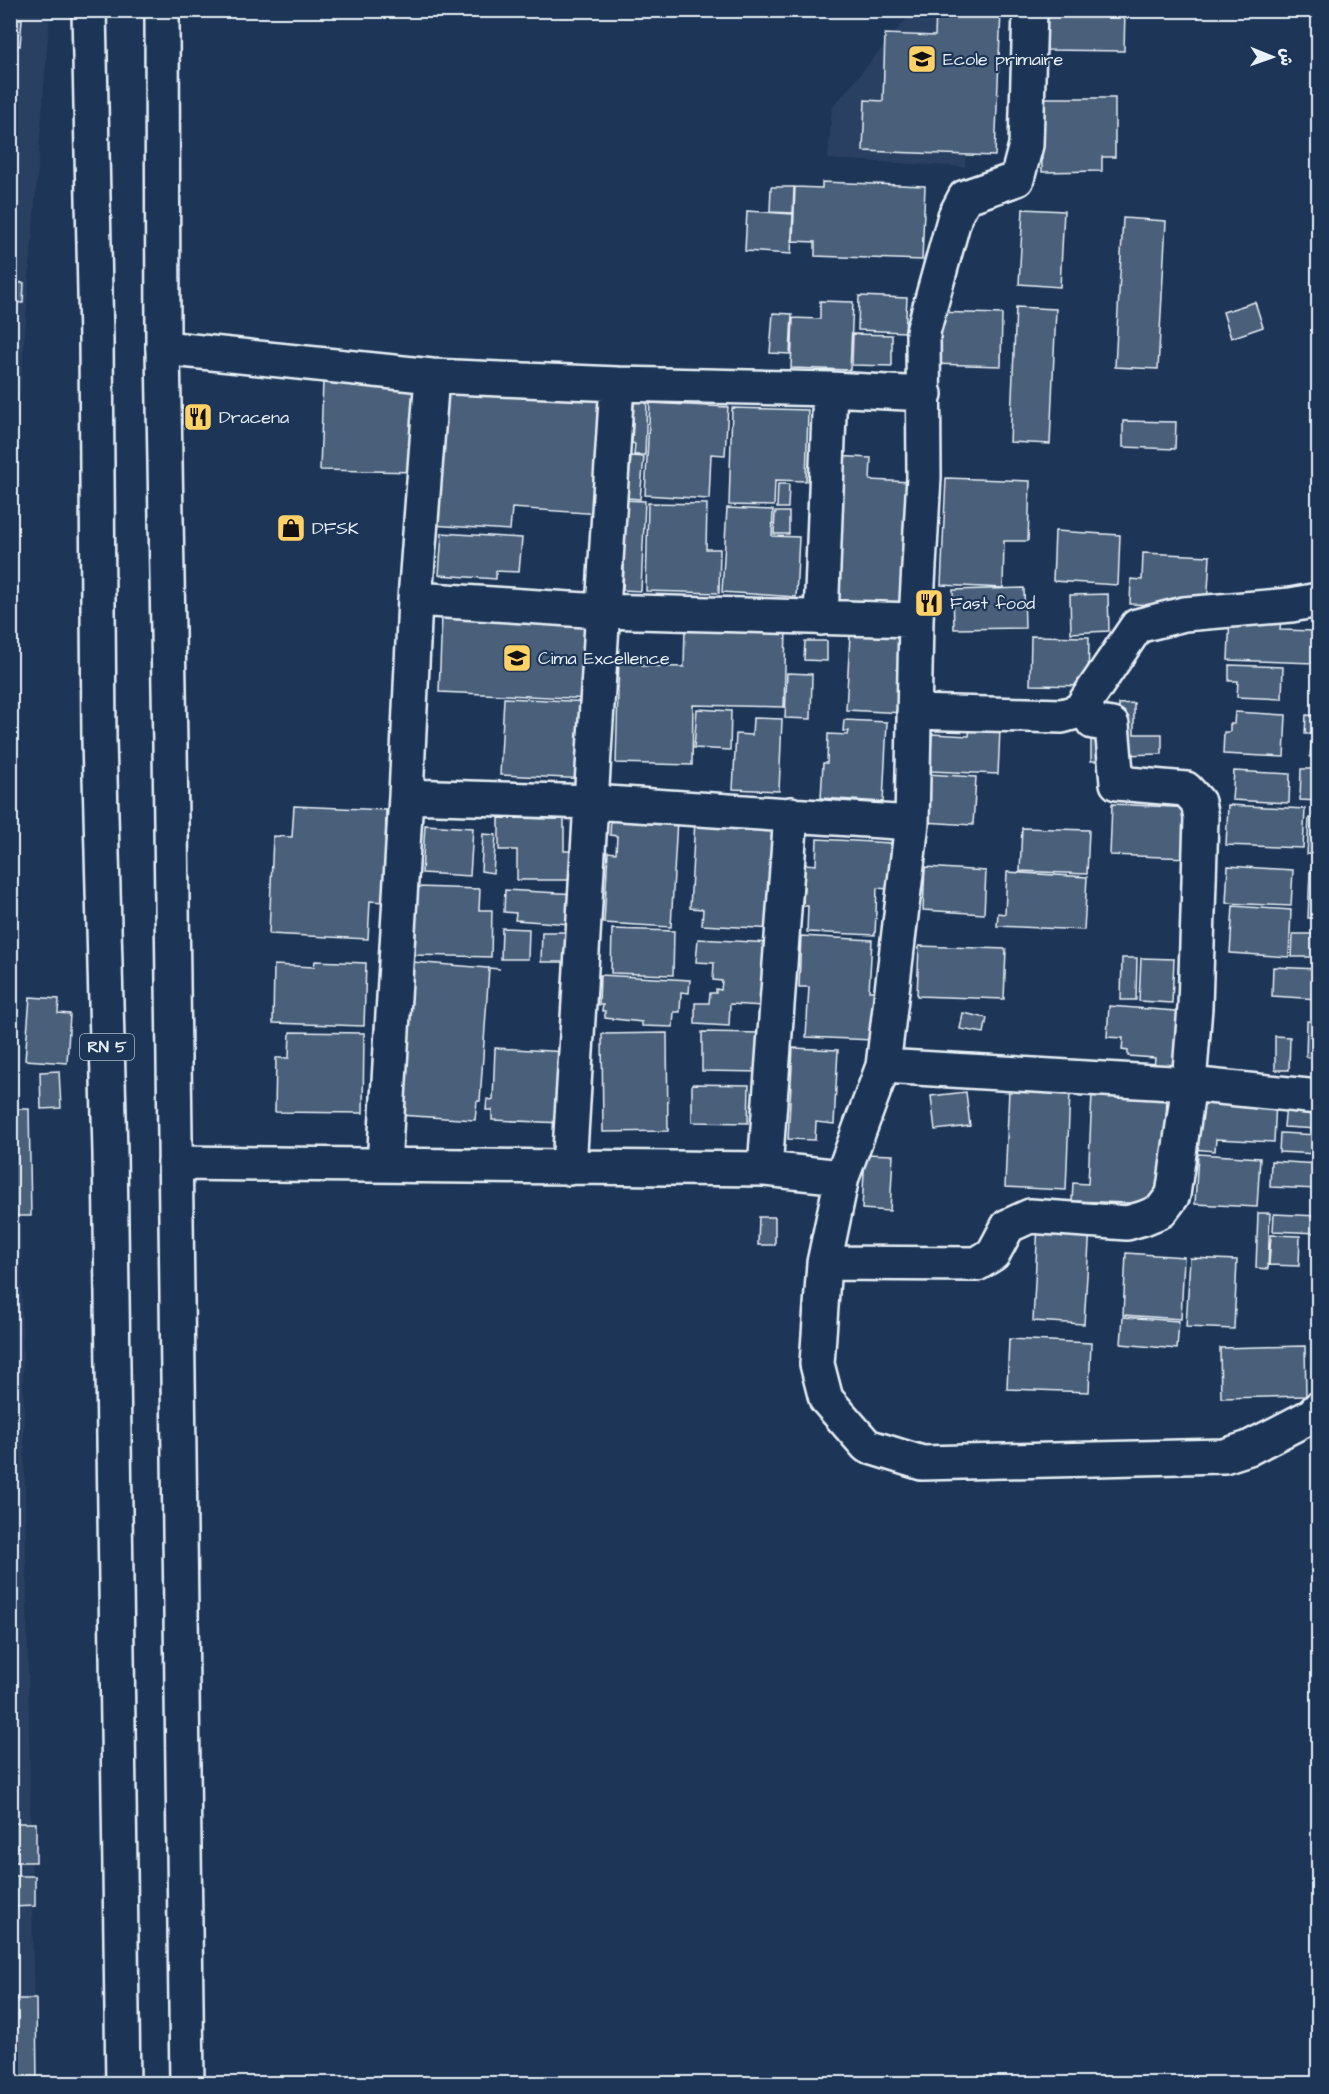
<svg xmlns="http://www.w3.org/2000/svg" width="1329" height="2094" font-family="'Architects Daughter','Playpen Sans Arabic',sans-serif">
	<style>
		.built { fill: #2a4162 }
		.building { fill: #495e7a; stroke: #e8f1f8; stroke-width: 1.5 }
		.lines { fill: none; stroke-linecap: round; stroke-linejoin: round }
		.minor-casing { stroke: #e8f1f8; stroke-width: 38 }
		.highway-casing { stroke: #e8f1f8; stroke-width: 38 }
		.minor { stroke: #1d3557; stroke-width: 33 }
		.highway { stroke: #1d3557; stroke-width: 33 }
		.labels { text-anchor: middle; dominant-baseline: central; stroke-width: 4.5; stroke-linejoin: round; paint-order: stroke }
		.shield { fill: #1d3557; stroke: #abb9c8; stroke-width: 1.5 }
		.shield-label { font-size: 16px; font-weight: bold; fill: #e8f1f8 }
		.poi-label { font-size: 18px; fill: #e8f1f8; stroke: #1d3557; text-anchor: start }
	</style>
	<rect width="100%" height="100%" fill="#1d3557"/>
	<filter id="ink" filterUnits="userSpaceOnUse"><feTurbulence type="fractalNoise" baseFrequency=".0167" numOctaves="2"/><feDisplacementMap in="SourceGraphic" scale="12" xChannelSelector="R" yChannelSelector="G"/><feConvolveMatrix kernelMatrix="1 2 1 2 8 2 1 2 1" color-interpolation-filters="sRGB"/></filter>
	<g filter="url(#ink)">
		<path class="built" d="M 11,11 L 50,11 L 11,510 Z
			M 913,11 L 975,11 L 965,167 L 828,159 L 832,108 Z
			M 10,637 L 15,894 L 35,2084 L 10,2083 Z"/>
		<path class="building" d="M 936,10 L 1001,10 L 995,156 L 863,151 L 865,100 L 883,101 L 885,34 L 935,36 Z
			M 1047,10 L 1125,10 L 1124,51 L 1047,50 Z
			M 10,18 L 22,19 L 20,46 L 10,45 Z
			M 1041,98 L 1115,98 L 1115,157 L 1102,157 L 1102,171 L 1042,172 Z
			M 822,182 L 925,186 L 922,260 L 815,256 L 815,242 L 793,241 L 795,187 L 822,188 Z
			M 771,187 L 794,187 L 793,213 L 770,212 Z
			M 1023,209 L 1064,211 L 1060,287 L 1019,284 Z
			M 747,211 L 793,214 L 791,254 L 745,251 Z
			M 1123,218 L 1166,221 L 1158,369 L 1115,367 Z
			M 10,282 L 24,283 L 23,303 L 10,302 Z
			M 859,296 L 907,298 L 905,332 L 858,330 Z
			M 820,301 L 853,302 L 850,370 L 791,368 L 793,318 L 820,319 Z
			M 1255,302 L 1263,327 L 1231,338 L 1223,312 Z
			M 1016,307 L 1056,309 L 1050,444 L 1010,442 Z
			M 934,312 L 1002,314 L 1001,366 L 932,364 Z
			M 773,313 L 792,314 L 790,354 L 770,353 Z
			M 853,334 L 892,335 L 892,366 L 852,365 Z
			M 323,381 L 421,384 L 418,472 L 320,470 Z
			M 439,387 L 607,397 L 601,514 L 512,508 L 510,530 L 431,525 Z
			M 634,400 L 647,400 L 645,455 L 634,455 L 635,444 L 632,443 Z
			M 650,403 L 728,407 L 725,455 L 711,454 L 709,499 L 645,495 Z
			M 732,408 L 808,410 L 806,481 L 775,480 L 774,506 L 729,505 Z
			M 1123,421 L 1176,422 L 1175,449 L 1123,447 Z
			M 631,456 L 644,457 L 640,499 L 627,498 Z
			M 835,456 L 871,458 L 870,480 L 911,482 L 905,606 L 827,606 Z
			M 946,478 L 1030,481 L 1028,541 L 1004,541 L 1003,588 L 941,585 Z
			M 778,484 L 789,484 L 788,508 L 777,508 Z
			M 621,500 L 645,501 L 641,591 L 623,590 L 624,565 L 618,564 Z
			M 648,503 L 707,504 L 706,549 L 720,549 L 719,593 L 646,591 Z
			M 727,508 L 773,510 L 772,536 L 799,537 L 796,597 L 722,592 Z
			M 775,512 L 789,512 L 789,534 L 774,534 Z
			M 1055,531 L 1120,535 L 1118,585 L 1053,581 Z
			M 442,533 L 522,538 L 519,572 L 496,571 L 496,579 L 439,575 Z
			M 1143,553 L 1210,556 L 1207,607 L 1130,604 L 1131,579 L 1142,580 Z
			M 1024,588 L 1025,628 L 954,629 L 953,590 Z
			M 1108,594 L 1109,631 L 1071,633 L 1070,595 Z
			M 1230,615 L 1281,618 L 1280,630 L 1315,631 L 1314,663 L 1228,660 Z
			M 442,616 L 595,623 L 592,699 L 439,692 Z
			M 685,627 L 786,629 L 784,707 L 693,705 L 692,765 L 616,763 L 619,657 L 642,658 L 642,666 L 684,667 Z
			M 850,635 L 909,638 L 904,713 L 846,710 Z
			M 1031,636 L 1089,637 L 1088,686 L 1030,685 Z
			M 10,637 L 15,894 L 10,894 Z
			M 805,641 L 827,641 L 827,661 L 804,660 Z
			M 1229,665 L 1283,667 L 1282,699 L 1237,697 L 1238,681 L 1229,681 Z
			M 787,673 L 812,674 L 811,719 L 785,718 Z
			M 504,698 L 591,702 L 588,779 L 500,775 Z
			M 1134,703 L 1134,734 L 1162,734 L 1162,754 L 1119,755 L 1119,704 Z
			M 697,709 L 731,711 L 730,750 L 694,748 Z
			M 1235,712 L 1286,715 L 1284,757 L 1223,754 L 1224,732 L 1230,732 L 1230,724 L 1234,724 Z
			M 1306,715 L 1318,716 L 1318,757 L 1310,757 L 1312,734 L 1305,734 Z
			M 753,718 L 782,719 L 779,791 L 733,789 L 736,734 L 752,735 Z
			M 844,720 L 887,722 L 883,802 L 821,798 L 823,763 L 827,763 L 828,734 L 848,735 L 849,731 L 843,731 Z
			M 970,728 L 1000,729 L 998,774 L 930,771 L 932,734 L 969,736 Z
			M 1091,731 L 1109,731 L 1109,761 L 1091,761 Z
			M 1301,769 L 1318,769 L 1318,801 L 1300,800 Z
			M 1234,771 L 1290,774 L 1289,803 L 1232,800 Z
			M 927,774 L 976,777 L 973,825 L 924,822 Z
			M 1112,804 L 1192,808 L 1190,858 L 1110,855 Z
			M 1228,805 L 1305,809 L 1303,848 L 1226,845 Z
			M 294,806 L 386,810 L 384,902 L 370,901 L 368,939 L 269,934 L 273,836 L 292,837 Z
			M 611,816 L 677,819 L 671,927 L 604,923 L 608,852 L 616,853 L 617,836 L 610,835 Z
			M 499,818 L 564,819 L 564,851 L 575,851 L 574,880 L 517,880 L 517,850 L 499,850 Z
			M 1309,818 L 1318,818 L 1318,855 L 1307,854 Z
			M 695,820 L 779,825 L 774,929 L 702,925 L 703,909 L 690,908 Z
			M 425,825 L 473,828 L 470,876 L 422,873 Z
			M 1022,828 L 1089,830 L 1087,874 L 1020,871 Z
			M 483,834 L 496,835 L 493,873 L 481,871 Z
			M 817,839 L 891,843 L 889,889 L 877,888 L 875,935 L 807,932 L 808,906 L 803,906 L 805,864 L 816,865 Z
			M 1228,866 L 1293,870 L 1291,906 L 1226,903 Z
			M 925,867 L 986,871 L 984,914 L 923,910 Z
			M 1007,872 L 1087,877 L 1084,930 L 997,926 L 998,913 L 1005,914 Z
			M 1310,872 L 1318,872 L 1318,918 L 1308,918 Z
			M 417,887 L 480,889 L 479,910 L 492,910 L 491,957 L 415,955 Z
			M 505,890 L 577,894 L 570,924 L 515,920 L 516,913 L 504,912 Z
			M 1233,906 L 1291,910 L 1289,957 L 1230,953 Z
			M 502,928 L 529,929 L 528,959 L 501,959 Z
			M 612,929 L 674,931 L 673,975 L 611,973 Z
			M 542,932 L 566,932 L 566,962 L 541,962 Z
			M 1293,934 L 1315,934 L 1315,957 L 1292,957 Z
			M 801,936 L 872,940 L 869,991 L 875,991 L 872,1040 L 806,1037 L 809,987 L 799,987 Z
			M 698,939 L 773,943 L 763,1006 L 730,1004 L 729,1026 L 695,1024 L 695,1003 L 709,1003 L 710,993 L 716,993 L 716,989 L 721,990 L 722,981 L 713,980 L 714,963 L 696,962 Z
			M 919,946 L 1006,949 L 1004,999 L 917,996 Z
			M 1122,958 L 1137,958 L 1136,1000 L 1121,1000 Z
			M 1141,958 L 1174,959 L 1172,1003 L 1139,1001 Z
			M 315,961 L 366,963 L 364,1026 L 273,1023 L 274,965 L 314,967 Z
			M 412,962 L 500,969 L 489,968 L 480,1101 L 477,1101 L 475,1120 L 399,1115 Z
			M 1273,967 L 1318,969 L 1318,999 L 1272,996 Z
			M 600,975 L 690,980 L 689,993 L 681,992 L 680,1012 L 674,1012 L 673,1027 L 642,1026 L 642,1022 L 605,1018 L 605,1011 L 602,1011 L 603,1005 L 599,1005 Z
			M 30,997 L 59,999 L 58,1013 L 70,1014 L 67,1063 L 25,1060 Z
			M 1109,1006 L 1189,1012 L 1185,1070 L 1154,1068 L 1155,1058 L 1128,1056 L 1128,1051 L 1122,1050 L 1123,1038 L 1107,1037 Z
			M 963,1013 L 987,1018 L 984,1033 L 960,1029 Z
			M 1307,1021 L 1318,1021 L 1318,1058 L 1306,1057 Z
			M 290,1032 L 364,1033 L 363,1113 L 275,1112 L 276,1058 L 289,1058 Z
			M 702,1032 L 763,1033 L 763,1072 L 702,1071 Z
			M 667,1033 L 668,1131 L 603,1132 L 602,1034 Z
			M 1275,1036 L 1290,1037 L 1289,1070 L 1275,1070 Z
			M 495,1048 L 567,1052 L 564,1123 L 492,1120 L 492,1110 L 486,1110 L 487,1099 L 493,1100 Z
			M 793,1048 L 838,1050 L 834,1124 L 816,1122 L 815,1140 L 788,1139 Z
			M 59,1071 L 61,1108 L 41,1109 L 40,1072 Z
			M 692,1084 L 749,1085 L 748,1123 L 692,1122 Z
			M 1009,1089 L 1070,1091 L 1066,1190 L 1005,1187 Z
			M 966,1092 L 970,1126 L 935,1130 L 931,1096 Z
			M 1092,1093 L 1167,1095 L 1166,1120 L 1169,1120 L 1166,1179 L 1158,1179 L 1157,1204 L 1072,1201 L 1073,1183 L 1088,1184 Z
			M 1194,1095 L 1276,1100 L 1274,1142 L 1216,1139 L 1215,1151 L 1192,1149 Z
			M 1286,1105 L 1318,1107 L 1318,1129 L 1284,1127 Z
			M 10,1109 L 29,1109 L 31,1216 L 10,1216 Z
			M 1280,1133 L 1318,1135 L 1318,1154 L 1279,1152 Z
			M 865,1154 L 893,1155 L 890,1211 L 862,1209 Z
			M 1198,1154 L 1260,1158 L 1257,1207 L 1195,1204 Z
			M 1271,1161 L 1318,1164 L 1318,1189 L 1270,1187 Z
			M 1258,1213 L 1270,1213 L 1268,1269 L 1256,1268 Z
			M 1274,1214 L 1318,1216 L 1318,1259 L 1317,1259 L 1318,1233 L 1273,1231 Z
			M 759,1217 L 775,1217 L 775,1245 L 758,1245 Z
			M 1038,1224 L 1090,1227 L 1084,1324 L 1033,1321 Z
			M 1271,1235 L 1300,1236 L 1299,1266 L 1269,1265 Z
			M 1126,1253 L 1184,1257 L 1181,1319 L 1123,1315 Z
			M 1190,1258 L 1237,1260 L 1234,1329 L 1186,1327 Z
			M 1123,1317 L 1179,1321 L 1177,1349 L 1121,1344 Z
			M 1009,1339 L 1091,1343 L 1089,1392 L 1007,1389 Z
			M 1305,1346 L 1306,1396 L 1221,1398 L 1220,1348 Z
			M 10,1823 L 36,1823 L 36,1862 L 10,1862 Z
			M 10,1876 L 35,1876 L 35,1906 L 10,1907 Z
			M 10,1999 L 36,1999 L 37,2084 L 10,2084 Z"/>
		<g class="lines">
			<g class="minor-casing">
				<path id="minor" d="M 1030,10 L 1026,145 L 1017,179 L 965,197 L 955,216 L 923,332 L 924,477 L 916,620 L 912,823 L 883,1066 L 842,1177 L 824,1263 L 817,1364 L 826,1399 L 867,1446 L 922,1463 L 1224,1456 L 1249,1448 L 1311,1416 L 1318,1409
					M 163,348 L 432,376 L 617,384 L 830,389 L 925,394
					M 415,599 L 601,611 L 916,620
					M 821,618 L 830,389
					M 914,712 L 1062,716 L 1083,710 L 1084,704 L 1137,626 L 1184,614 L 1291,605 L 1318,600
					M 406,796 L 592,802 L 912,823
					M 883,1066 L 1189,1084 L 1318,1097
					M 175,1163 L 765,1169 L 842,1177
					M 384,1165 L 406,796 L 415,599 L 432,376
					M 569,1168 C 586,907 599,645 617,384
					M 765,1169 L 791,814
					M 824,1263 L 977,1264 L 993,1254 L 1008,1226 L 1030,1216 L 1127,1223 L 1144,1218 L 1161,1211 L 1173,1195 L 1189,1084 L 1195,1007 L 1201,818 L 1198,802 L 1186,789 L 1117,783 L 1112,725 L 1093,722 L 1084,704"/>
			</g>
			<g class="highway-casing">
				<path id="highway" d="M 89,10 L 96,340 L 99,739 L 110,1153 L 123,2084
					M 162,10 L 163,348 L 170,745 L 187,2084"/>
			</g>
			<use href="#minor" class="minor"/>
			<use href="#highway" class="highway"/>
		</g>
	</g>
	<defs>
		<g id="school-square" transform="scale(1.5)"><rect x="-9" y="-9" width="18" height="18" rx="4" fill="#ffd166" stroke="#1d3557"/><path d="M0-5L7-2L0 1L-7-2ZM-4 1L0 2.5L4 1V4Q0 6-4 4Z" fill="#111"/></g>
		<g id="restaurant-square" transform="scale(1.5)"><rect x="-9" y="-9" width="18" height="18" rx="4" fill="#ffd166" stroke="#1d3557"/><path d="M-5-6h1v4h1v-4h1v4h1v-4h1v5L-1.5 .5V6h-2V.5L-5-1ZM5-6V6H3V1.5H1.5Q1.5-4 5-6Z" fill="#111"/></g>
		<g id="shop-square" transform="scale(1.5)"><rect x="-9" y="-9" width="18" height="18" rx="4" fill="#ffd166" stroke="#1d3557"/><path d="M-5-2.5h2.3a2.7 3.5 0 0 1 5.4 0H5L5.5 6h-11ZM-1.5-2.5h3a1.5 2.3 0 0 0-3 0Z" fill="#111"/></g>
		<g id="university-square" transform="scale(1.5)"><rect x="-9" y="-9" width="18" height="18" rx="4" fill="#ffd166" stroke="#1d3557"/><path d="M0-5L7-2L0 1L-7-2ZM-4 1L0 2.5L4 1V4Q0 6-4 4Z" fill="#111"/></g>
	</defs>
	<g fill-rule="evenodd">
		<use href="#school-square" x="922" y="59"/>
		<use href="#restaurant-square" x="198" y="417"/>
		<use href="#shop-square" x="291" y="528"/>
		<use href="#restaurant-square" x="929" y="603"/>
		<use href="#university-square" x="517" y="658"/>
	</g>
	<g class="labels">
		<rect class="shield" x="80" y="1034" width="54" height="26" rx="4.5"/>
		<g class="shield-label">
			<text x="107" y="1047">RN 5</text>
		</g>
		<g class="poi-label">
			<text x="943" y="59">Ecole primaire</text>
			<text x="219" y="417">Dracena</text>
			<text x="312" y="528">DFSK</text>
			<text x="950" y="603">Fast food</text>
			<text x="538" y="658">Cima Excellence</text>
		</g>
	</g>
	<rect width="1329" height="2094" fill="none" stroke="#1d3557" stroke-width="36"/>
	<rect x="18" y="18" width="1293" height="2058" fill="none" stroke="#e8f1f8" stroke-width="2" filter="url(#ink)"/>
	<g transform="translate(1272 57) rotate(91)" stroke="#1d3557" stroke-width="4.5" paint-order="stroke">
	<path d="M0-4.5L10 22L0 15L-10 22Z" fill="#e8f1f8"/>
	<text y="-9" font-size="16" font-weight="bold" text-anchor="middle" fill="#e8f1f8">ش</text>
	</g>
</svg>
